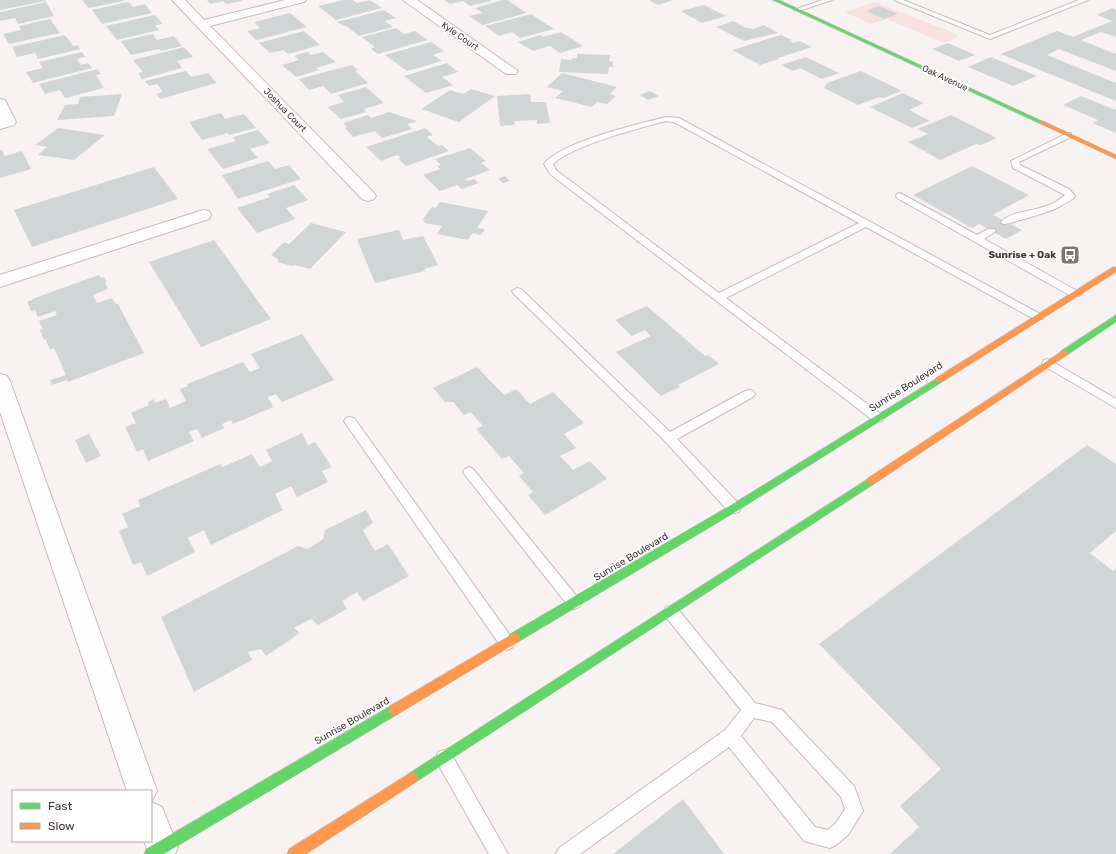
<svg xmlns="http://www.w3.org/2000/svg" width="1116" height="854" font-family="Rubik,sans-serif">
	<style>
		.green { fill: #f9e1e2 }
		.building { fill: #d2d5d6 }
		.lines { fill: none; stroke-linecap: round; stroke-linejoin: round }
		.lane-casing { stroke: #c6bdbd; stroke-width: 2 }
		.street-casing { stroke: #c6bdbd; stroke-width: 2 }
		.fast-casing { stroke: #c6bdbd; stroke-width: 1 }
		.slow-casing { stroke: #c6bdbd; stroke-width: 1 }
		.lane { fill: #fefdfd; fill-rule: evenodd }
		.street { fill: #fefdfd; fill-rule: evenodd }
		.fast { fill: #63d668; fill-rule: evenodd }
		.slow { fill: #ff974d; fill-rule: evenodd }
		.labels { text-anchor: middle; dominant-baseline: central; stroke-width: 3.5; stroke-linejoin: round; paint-order: stroke }
		.far-street-label { font-size: 9px; fill: #3f3232; stroke: #fff }
		.poi-label { font-size: 10px; font-weight: bold; fill: #3f3232; stroke: #fff; text-anchor: end }
		.street-label { font-size: 10px; fill: #3f3232; stroke: #fff }
	</style>
	<rect width="100%" height="100%" fill="#f9f2f2"/>
	<path class="green" d="M 875,2 L 954,33 L 959,37 L 946,42 L 939,41 L 887,19 L 871,24 L 845,12 Z"/>
	<path class="building" d="M 0,0 L 46,0 L 46,1 L 0,10 Z
		M 82,0 L 124,0 L 124,1 L 89,8 Z
		M 207,0 L 242,0 L 242,1 L 226,4 L 223,1 L 210,4 Z
		M 344,0 L 353,0 L 357,3 L 370,0 L 382,8 L 336,20 L 318,6 Z
		M 444,0 L 491,0 L 491,1 L 470,6 L 463,1 L 450,4 Z
		M 503,0 L 507,0 L 527,13 L 483,25 L 469,16 L 483,13 L 475,8 Z
		M 651,0 L 673,0 L 658,5 L 650,1 Z
		M 46,2 L 54,16 L 18,24 L 15,18 L 0,21 L 0,12 Z
		M 128,2 L 133,7 L 145,4 L 152,13 L 102,24 L 92,10 Z
		M 704,5 L 726,16 L 702,23 L 681,11 Z
		M 879,6 L 898,14 L 884,19 L 866,11 Z
		M 1112,8 L 1116,10 L 1116,37 L 1101,32 L 1081,40 L 1116,54 L 1116,71 L 1059,49 L 1047,55 L 1116,83 L 1116,101 L 1001,54 L 1057,31 L 1073,37 L 1112,21 L 1097,15 Z
		M 384,10 L 396,18 L 385,21 L 393,27 L 359,36 L 346,26 L 344,26 L 337,22 Z
		M 290,13 L 307,27 L 256,40 L 247,31 L 260,28 L 254,22 Z
		M 531,14 L 554,29 L 520,38 L 512,32 L 499,36 L 485,26 Z
		M 155,15 L 163,24 L 155,25 L 159,30 L 117,40 L 106,26 Z
		M 50,19 L 60,33 L 9,44 L 3,34 L 21,30 L 19,26 Z
		M 733,21 L 744,27 L 753,29 L 764,25 L 778,33 L 744,41 L 716,27 Z
		M 396,28 L 404,34 L 415,31 L 428,40 L 378,54 L 371,49 L 375,47 L 362,37 Z
		M 304,31 L 320,45 L 288,54 L 284,50 L 270,53 L 259,43 Z
		M 561,32 L 583,46 L 560,53 L 550,46 L 533,51 L 518,42 L 540,35 L 543,37 Z
		M 153,34 L 157,40 L 174,36 L 182,46 L 161,51 L 159,49 L 131,55 L 121,41 Z
		M 65,35 L 73,46 L 77,45 L 80,49 L 38,59 L 35,53 L 17,57 L 12,47 Z
		M 781,35 L 792,40 L 789,41 L 793,43 L 800,41 L 812,47 L 778,58 L 779,59 L 760,65 L 732,50 Z
		M 431,42 L 444,51 L 433,55 L 442,61 L 407,71 L 385,55 Z
		M 948,43 L 975,55 L 959,61 L 932,49 Z
		M 184,47 L 193,57 L 177,61 L 182,68 L 142,79 L 138,73 L 143,72 L 133,60 Z
		M 82,52 L 85,57 L 77,59 L 81,65 L 88,63 L 92,68 L 33,83 L 26,72 L 43,68 L 39,62 Z
		M 307,52 L 311,55 L 323,52 L 336,62 L 316,68 L 319,70 L 296,77 L 282,65 L 299,60 L 294,56 Z
		M 577,54 L 610,55 L 609,61 L 613,62 L 613,67 L 609,67 L 608,74 L 559,72 L 561,59 L 572,60 L 572,58 L 577,58 Z
		M 806,57 L 839,73 L 822,79 L 800,68 L 793,71 L 781,65 Z
		M 991,57 L 1037,76 L 1013,86 L 968,67 Z
		M 447,63 L 458,72 L 442,77 L 453,85 L 426,93 L 404,76 Z
		M 352,65 L 358,70 L 355,71 L 368,83 L 331,94 L 323,86 L 309,90 L 299,79 Z
		M 98,69 L 101,74 L 96,75 L 104,88 L 65,98 L 60,90 L 45,94 L 39,84 Z
		M 186,71 L 191,77 L 208,73 L 217,83 L 160,99 L 156,94 L 163,92 L 157,84 L 149,86 L 145,81 Z
		M 861,71 L 902,91 L 883,98 L 879,97 L 858,105 L 824,88 L 827,83 Z
		M 562,73 L 617,87 L 610,94 L 616,96 L 607,104 L 597,102 L 592,107 L 555,98 L 563,91 L 547,87 Z
		M 366,87 L 384,103 L 364,109 L 366,112 L 341,119 L 327,107 L 344,102 L 338,95 Z
		M 471,89 L 495,96 L 459,122 L 421,109 L 450,90 L 463,94 Z
		M 650,91 L 659,96 L 648,100 L 640,95 Z
		M 903,93 L 924,103 L 909,110 L 930,121 L 912,128 L 870,107 Z
		M 122,94 L 114,116 L 57,120 L 65,105 L 78,104 L 80,97 Z
		M 530,94 L 531,102 L 546,102 L 550,123 L 537,124 L 537,120 L 514,121 L 515,125 L 500,126 L 497,96 Z
		M 1081,96 L 1116,110 L 1116,133 L 1092,123 L 1098,120 L 1063,105 Z
		M 389,112 L 417,121 L 407,124 L 412,129 L 382,138 L 375,131 L 353,137 L 345,128 L 347,127 L 343,123 L 368,115 L 371,118 Z
		M 221,113 L 225,119 L 244,114 L 256,128 L 229,135 L 228,133 L 202,140 L 189,122 Z
		M 951,115 L 997,138 L 981,145 L 976,144 L 940,160 L 908,142 L 928,134 L 917,129 Z
		M 58,128 L 105,135 L 74,160 L 38,155 L 47,147 L 35,145 Z
		M 425,128 L 433,135 L 427,137 L 438,146 L 442,145 L 449,151 L 406,166 L 399,159 L 400,157 L 397,155 L 381,161 L 366,147 Z
		M 258,130 L 270,143 L 250,149 L 258,158 L 223,169 L 207,149 L 236,141 L 233,137 Z
		M 470,148 L 486,161 L 481,163 L 490,170 L 465,179 L 468,181 L 474,179 L 478,183 L 462,189 L 457,185 L 440,191 L 423,175 L 440,169 L 437,166 L 441,165 L 435,159 Z
		M 0,150 L 2,150 L 5,156 L 22,151 L 31,169 L 0,178 Z
		M 268,161 L 275,169 L 289,165 L 301,179 L 238,199 L 222,175 Z
		M 972,166 L 1029,195 L 993,215 L 1022,230 L 1006,239 L 979,224 L 972,228 L 913,195 Z
		M 154,167 L 178,199 L 32,247 L 14,210 Z
		M 505,176 L 510,181 L 503,183 L 498,179 Z
		M 294,185 L 308,200 L 286,208 L 295,219 L 257,233 L 237,208 L 270,197 L 267,194 Z
		M 440,202 L 488,211 L 477,228 L 485,229 L 481,235 L 473,233 L 468,240 L 437,234 L 442,226 L 425,223 L 423,219 L 432,207 L 436,208 Z
		M 311,223 L 346,232 L 310,269 L 295,265 L 292,266 L 278,262 L 278,259 L 271,255 L 284,242 L 289,244 Z
		M 399,230 L 403,240 L 423,236 L 438,265 L 424,269 L 425,271 L 375,283 L 357,239 Z
		M 214,240 L 271,319 L 201,347 L 149,262 Z
		M 99,275 L 101,278 L 104,277 L 107,282 L 105,283 L 108,289 L 93,295 L 97,303 L 112,298 L 116,304 L 118,304 L 144,353 L 68,382 L 67,380 L 52,385 L 50,380 L 66,375 L 54,348 L 50,350 L 46,340 L 48,338 L 44,340 L 40,330 L 43,329 L 39,321 L 57,315 L 55,311 L 38,317 L 35,310 L 31,311 L 27,302 L 33,300 L 32,299 Z
		M 647,306 L 705,356 L 708,355 L 719,364 L 678,385 L 680,387 L 661,396 L 616,352 L 651,336 L 645,330 L 632,336 L 615,320 Z
		M 302,334 L 334,380 L 282,402 L 276,394 L 268,397 L 273,407 L 233,424 L 231,420 L 222,424 L 224,428 L 202,438 L 197,429 L 189,432 L 194,441 L 148,461 L 143,449 L 137,452 L 125,427 L 136,423 L 131,413 L 149,405 L 148,402 L 154,399 L 155,403 L 166,399 L 170,408 L 186,401 L 180,389 L 188,386 L 187,384 L 243,362 L 250,372 L 260,368 L 251,354 Z
		M 477,367 L 504,395 L 516,389 L 530,404 L 553,392 L 584,423 L 564,434 L 576,448 L 560,456 L 573,470 L 590,461 L 607,479 L 545,515 L 528,495 L 533,492 L 519,476 L 524,473 L 509,456 L 502,459 L 476,429 L 483,426 L 471,412 L 464,415 L 453,402 L 445,402 L 433,388 Z
		M 302,433 L 308,445 L 315,442 L 332,467 L 322,471 L 328,482 L 297,497 L 291,486 L 275,494 L 283,510 L 211,545 L 204,530 L 188,538 L 195,552 L 147,576 L 141,562 L 133,565 L 119,531 L 128,527 L 122,514 L 140,506 L 138,500 L 220,464 L 223,467 L 252,454 L 260,467 L 272,461 L 266,450 Z
		M 89,434 L 101,456 L 86,463 L 75,440 Z
		M 1087,445 L 1116,464 L 1116,531 L 1090,553 L 1113,571 L 1116,568 L 1116,854 L 890,854 L 919,827 L 900,806 L 941,769 L 819,644 Z
		M 366,510 L 373,522 L 363,531 L 375,551 L 388,544 L 409,576 L 363,601 L 357,592 L 342,601 L 347,609 L 318,625 L 311,619 L 294,628 L 300,633 L 266,656 L 261,649 L 248,652 L 252,660 L 194,692 L 161,617 L 298,546 L 308,549 L 323,539 L 325,530 Z
		M 683,799 L 724,854 L 613,854 Z"/>
	<g class="lines">
		<g class="lane-casing">
			<path id="lane" d="M 822,0 L 832,0 L 799,11 L 794,10 Z
				M 894,0 L 903,0 L 990,35 L 1079,0 L 1088,0 L 990,39 Z
				M 666,117 L 679,118 L 1042,315 L 1043,317 L 1042,319 L 1034,319 L 866,227 L 726,298 L 882,415 L 884,418 L 882,421 L 878,422 L 874,421 L 550,174 L 544,164 C 561,142 638,124 666,117 ZM 666,121 L 674,122 L 859,223 L 719,293 L 556,170 L 553,164 C 573,145 637,129 666,121 Z
				M 1068,133 L 1071,133 L 1071,137 L 1019,162 L 1020,165 L 1069,189 L 1075,196 L 1074,198 C 1068,202 1061,206 1055,209 C 1048,212 1006,225 1003,224 L 1001,222 C 1011,211 1036,211 1049,205 C 1055,203 1060,199 1065,195 L 1013,168 L 1011,161 Z
				M 900,193 L 977,235 L 988,229 L 994,229 L 996,231 L 984,239 L 1079,292 L 1080,294 L 1079,296 L 1071,296 L 897,198 L 896,196 L 897,194 Z
				M 517,288 L 521,289 L 670,432 L 745,391 L 749,390 L 753,391 L 755,394 L 753,397 L 677,439 L 739,504 L 741,508 L 739,512 L 734,513 L 729,512 L 665,441 L 513,293 L 512,291 Z
				M 1048,359 L 1116,399 L 1116,408 L 1044,366 L 1042,363 L 1044,360 Z
				M 350,417 L 354,418 L 512,638 L 514,643 L 512,648 L 507,650 L 502,648 L 346,424 L 344,421 L 346,418 Z
				M 469,467 L 473,469 L 579,599 L 581,603 L 579,607 L 574,609 L 569,607 L 465,475 L 463,472 L 465,469 Z
				M 671,606 L 676,607 L 755,703 L 782,710 L 854,786 L 863,811 L 848,835 L 836,845 L 830,848 L 804,841 L 729,747 L 580,854 L 556,854 L 559,848 L 725,730 L 741,710 L 666,617 L 664,612 L 666,607 ZM 754,718 L 772,722 L 841,797 L 845,809 L 836,823 L 828,830 L 815,827 L 741,736 Z
				M 444,750 L 450,752 L 508,854 L 489,854 L 438,764 L 436,758 L 438,752 Z"/>
		</g>
		<g class="street-casing">
			<path id="street" d="M 172,0 L 185,0 L 204,20 L 285,0 L 306,0 L 304,2 L 210,26 L 374,193 L 376,196 L 374,199 L 368,201 L 362,199 Z
				M 403,0 L 417,0 L 518,71 L 516,74 L 506,74 Z
				M 0,99 L 5,100 L 16,122 L 14,125 L 0,129 Z
				M 203,210 L 209,211 L 211,215 L 209,219 L 0,287 L 0,275 Z
				M 0,374 L 7,376 L 10,381 L 157,791 L 151,802 L 162,807 L 178,847 L 175,854 L 149,854 L 144,841 L 151,841 L 151,791 L 127,791 L 0,412 Z"/>
		</g>
		<g class="fast-casing">
			<path id="fast" d="M 773,0 L 779,0 L 1044,122 L 1039,123 Z
				M 1116,315 L 1116,322 L 1067,355 L 1061,355 L 1060,353 L 1061,351 Z
				M 939,377 L 942,378 L 943,380 L 942,382 L 737,511 L 518,642 L 514,643 L 510,642 L 508,638 L 510,634 L 731,505 Z
				M 871,477 L 874,478 L 876,481 L 874,484 L 416,782 L 412,784 L 408,782 L 406,778 L 408,774 Z
				M 394,704 L 398,706 L 400,710 L 398,714 L 164,854 L 144,854 L 146,849 Z"/>
		</g>
		<g class="slow-casing">
			<path id="slow" d="M 1039,121 L 1043,121 L 1116,155 L 1116,159 L 1039,123 Z
				M 1113,267 L 1116,267 L 1116,272 L 942,382 L 936,382 L 935,380 L 936,378 Z
				M 1064,350 L 1067,351 L 1068,353 L 1067,355 L 874,484 L 868,484 L 866,481 L 868,478 Z
				M 514,633 L 518,634 L 520,638 L 518,642 L 398,714 L 394,716 L 390,714 L 388,710 L 390,706 Z
				M 412,772 L 416,774 L 418,778 L 416,782 L 306,854 L 287,854 L 289,849 Z"/>
		</g>
		<use href="#lane" class="lane"/>
		<use href="#street" class="street"/>
		<use href="#fast" class="fast"/>
		<use href="#slow" class="slow"/>
	</g>
	<defs>
		<g id="bus-square" transform="scale(1)"><rect x="-9" y="-9" width="18" height="18" rx="4" fill="#807575" stroke="#fff"/><path d="M-5-6H5V4H4V6H2V4H-2V6H-4V4H-5ZM-3.5-4V0h7V-4ZM-3.5 1.2v1.5H-2V1.2ZM2 1.2v1.5H3.5V1.2Z" fill="#fff"/></g>
	</defs>
	<g fill-rule="evenodd">
		<use href="#bus-square" x="1070" y="255"/>
	</g>
	<g class="labels">
		<g class="far-street-label">
			<text transform="translate(460 36) rotate(35)">Kyle Court</text>
			<text transform="translate(945 78) rotate(25)">Oak Avenue</text>
			<text transform="translate(285 110) rotate(46)">Joshua Court</text>
		</g>
		<g class="poi-label">
			<text x="1056" y="255">Sunrise + Oak</text>
		</g>
		<g class="street-label">
			<text transform="translate(906 387) rotate(-32)">Sunrise Boulevard</text>
			<text transform="translate(631 557) rotate(-31)">Sunrise Boulevard</text>
			<text transform="translate(352 721) rotate(-30)">Sunrise Boulevard</text>
		</g>
	</g>
	<rect x="12" y="790" width="140" height="52" fill="#ffffff" stroke="#b2adad"/>
	<rect x="20" y="803" width="20" height="6" fill="#63d668" stroke="#b2adad"/>
	<text x="48" y="810" font-size="12" fill="#3f3232">Fast</text>
	<rect x="20" y="823" width="20" height="6" fill="#ff974d" stroke="#b2adad"/>
	<text x="48" y="830" font-size="12" fill="#3f3232">Slow</text>
</svg>
